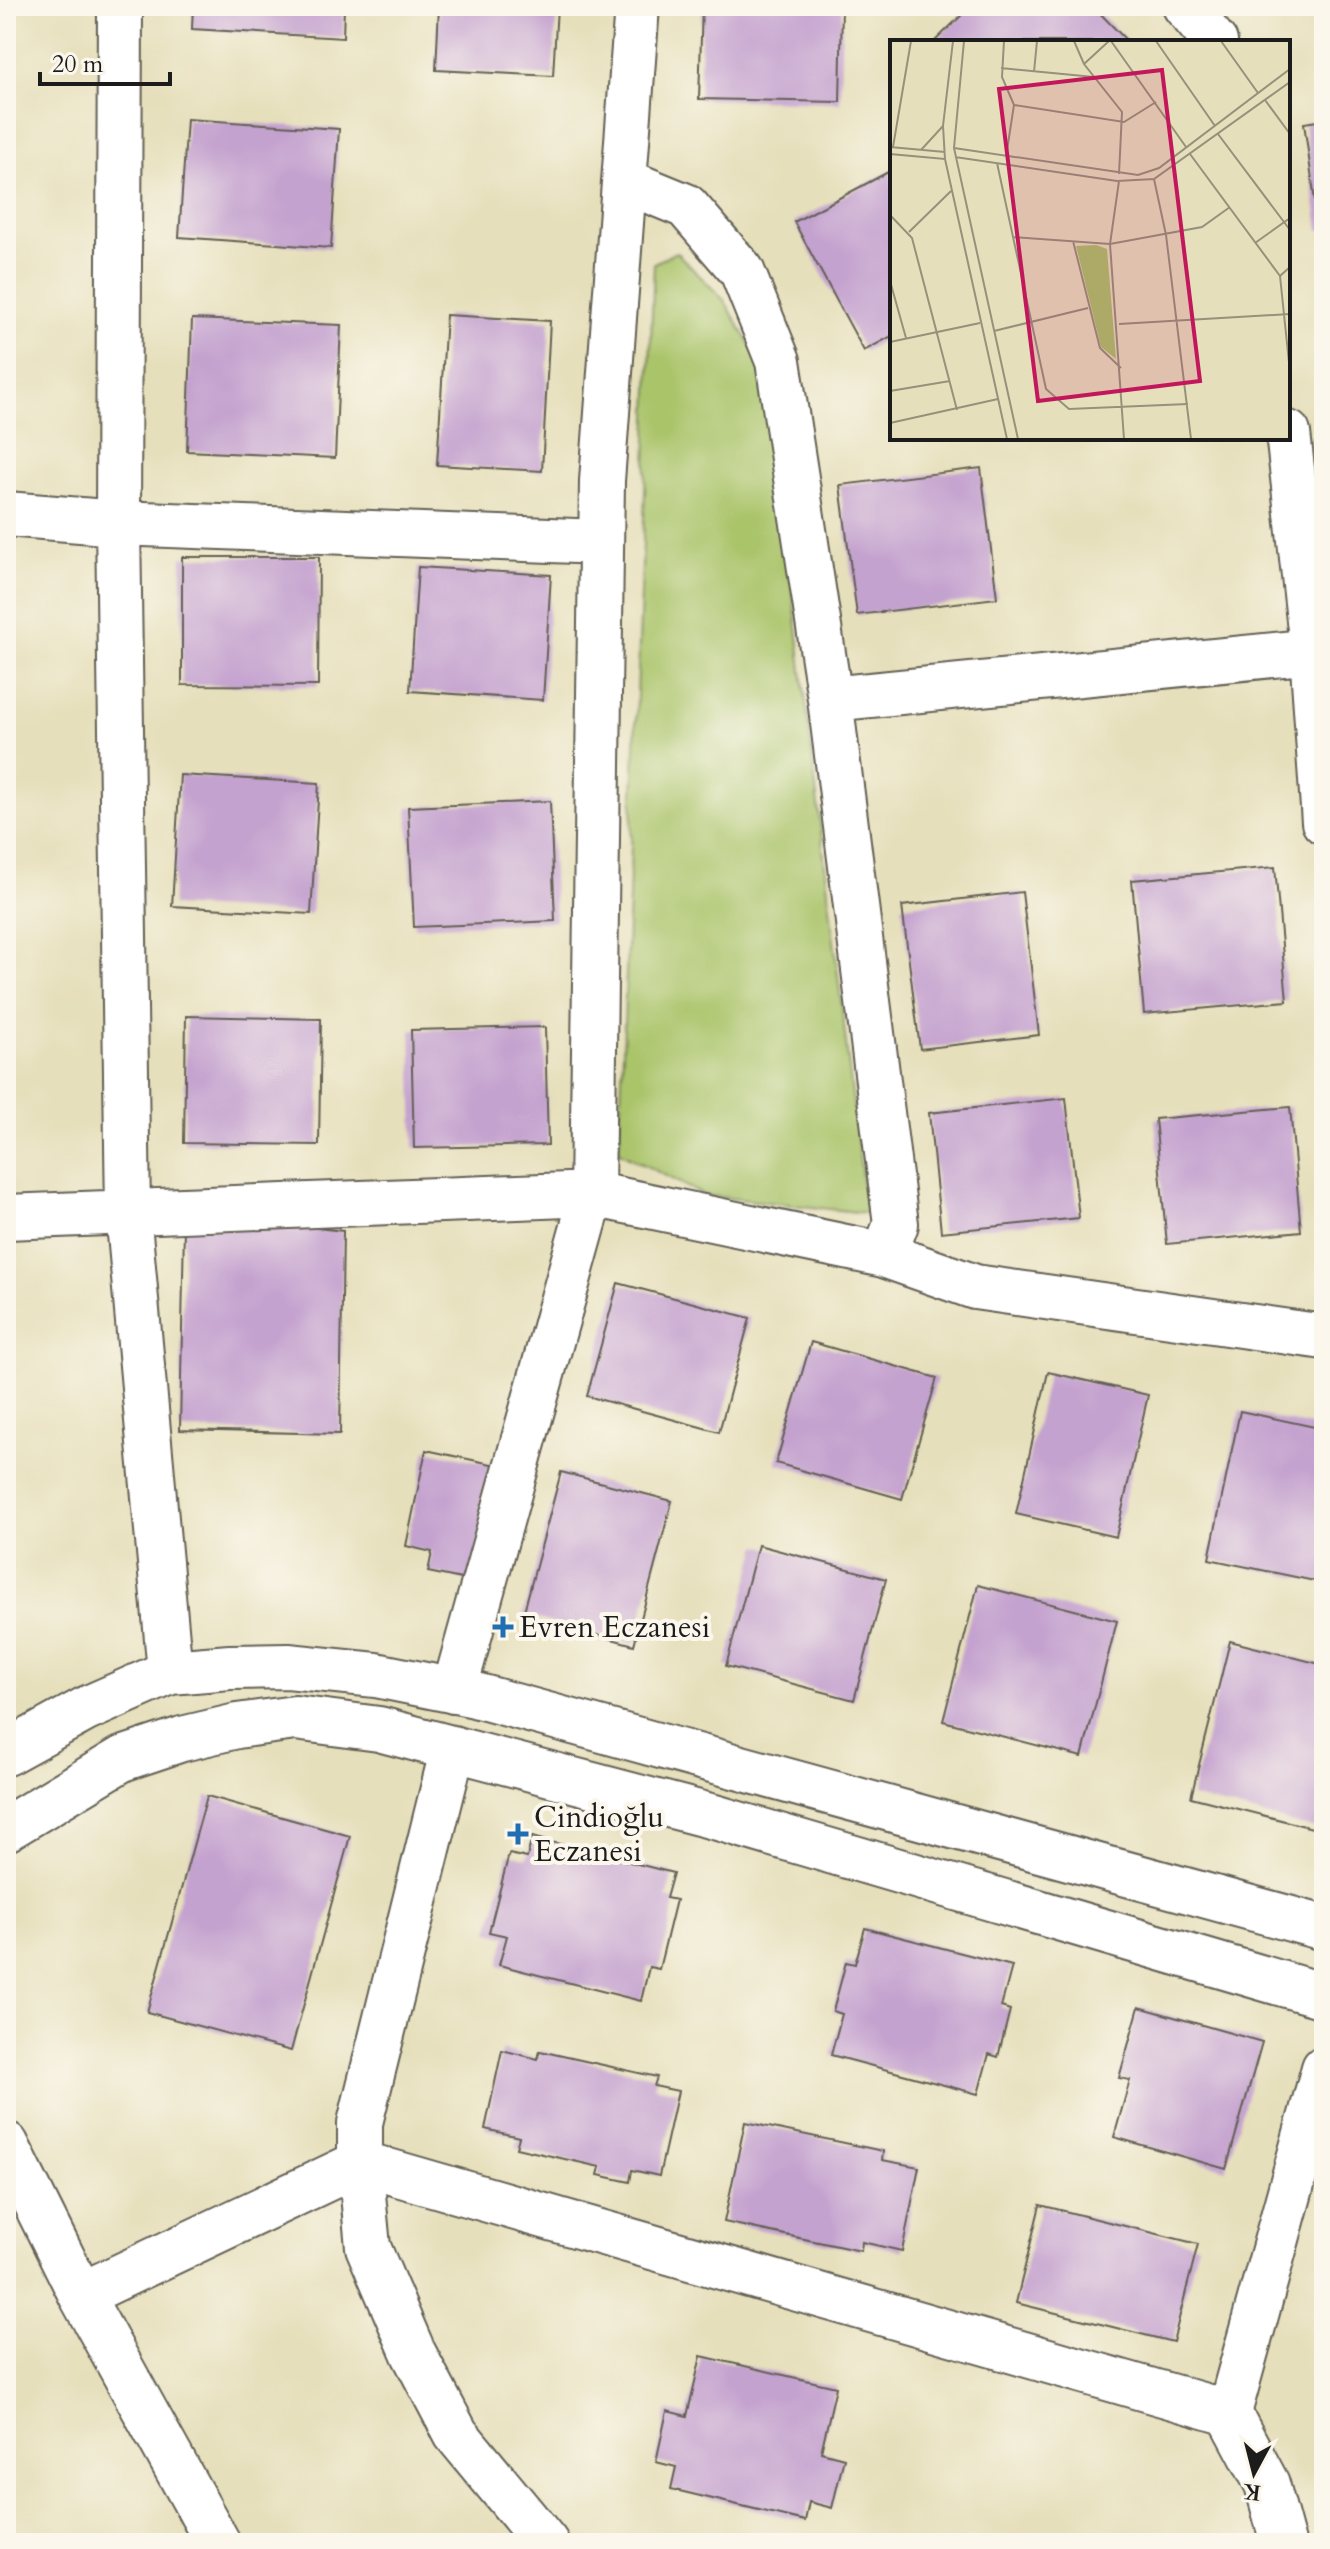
<svg xmlns="http://www.w3.org/2000/svg" width="1330" height="2549" font-family="Cardo,serif">
	<style>
		.green { fill: #aac46a; stroke: #637043; stroke-width: 2 }
		.building { fill: #c4a2cf }
		.lines { fill: none; stroke-linecap: round; stroke-linejoin: round }
		.minor-casing { stroke: #636054; stroke-width: 48 }
		.minor { stroke: #fff; stroke-width: 44 }
		.poi-dot { fill: #1f6fb2; stroke: #fbf7ec; stroke-width: 3 }
		.labels { text-anchor: middle; dominant-baseline: central; stroke-width: 8; stroke-linejoin: round; paint-order: stroke }
		.poi-label { font-size: 30px; fill: #1c1c1c; stroke: #fbf7ec; text-anchor: start }
		.inset-road { fill: none; stroke: #95917b; stroke-width: 2 }
		.view { fill: #c2185b; fill-opacity: 0.15; stroke: #c2185b; stroke-width: 4 }
		.inset-edge { fill: none; stroke: #1c1c1c; stroke-width: 4 }
	</style>
	<rect width="100%" height="100%" fill="#fbf7ec"/>
	<filter id="ink" filterUnits="userSpaceOnUse"><feTurbulence type="fractalNoise" baseFrequency=".0125" numOctaves="2"/><feDisplacementMap in="SourceGraphic" scale="16" xChannelSelector="R" yChannelSelector="G"/><feConvolveMatrix kernelMatrix="1 2 1 2 8 2 1 2 1" color-interpolation-filters="sRGB"/></filter>
	<filter id="wash" filterUnits="userSpaceOnUse"><feTurbulence type="fractalNoise" baseFrequency=".006" numOctaves="4" result="noise"/><feDisplacementMap in="SourceGraphic" scale="32" xChannelSelector="R" yChannelSelector="G"/><feGaussianBlur stdDeviation="1.8" result="paint"/><feColorMatrix in="noise" values="0 0 0 0 0 0 0 0 0 0 0 0 0 0 0 0 0 1.4 0 .05"/><feComposite in="paint" operator="in"/></filter>
	<g filter="url(#wash)">
		<rect width="100%" height="100%" fill="#e6dfbb"/>
		<path class="green" d="M 676,252 L 724,300 L 767,373 L 866,1213 L 703,1195 L 619,1152 L 654,263 Z"/>
		<g id="blocks">
			<path class="building" d="M 193,6 L 344,6 L 343,38 L 192,29 Z
				M 439,6 L 557,6 L 553,76 L 436,70 Z
				M 702,6 L 842,6 L 840,102 L 699,99 Z
				M 971,6 L 1093,6 L 1128,42 L 934,42 Z
				M 187,119 L 339,129 L 331,248 L 179,237 Z
				M 1324,120 L 1324,230 L 1319,230 L 1304,123 Z
				M 892,170 L 892,336 L 864,351 L 794,222 Z
				M 446,315 L 550,321 L 542,471 L 437,465 Z
				M 192,319 L 341,325 L 335,458 L 187,451 Z
				M 981,468 L 997,598 L 857,615 L 840,485 Z
				M 182,557 L 319,557 L 318,686 L 182,685 Z
				M 418,567 L 551,575 L 543,700 L 410,691 Z
				M 180,775 L 319,783 L 311,914 L 172,906 Z
				M 550,801 L 555,921 L 414,927 L 408,807 Z
				M 1275,867 L 1287,1001 L 1144,1014 L 1132,880 Z
				M 1022,892 L 1039,1035 L 920,1049 L 902,906 Z
				M 186,1016 L 321,1019 L 319,1145 L 184,1143 Z
				M 545,1027 L 548,1145 L 414,1148 L 411,1030 Z
				M 1066,1098 L 1079,1218 L 941,1232 L 929,1113 Z
				M 1290,1107 L 1301,1231 L 1167,1244 L 1155,1119 Z
				M 291,1225 L 343,1231 L 340,1434 L 180,1430 L 184,1227 Z
				M 618,1283 L 750,1318 L 719,1432 L 587,1396 Z
				M 811,1342 L 937,1378 L 902,1499 L 776,1463 Z
				M 1048,1372 L 1148,1395 L 1116,1537 L 1016,1514 Z
				M 1240,1411 L 1324,1429 L 1324,1583 L 1209,1559 Z
				M 426,1450 L 496,1465 L 471,1581 L 428,1572 L 432,1552 L 406,1546 Z
				M 561,1472 L 672,1501 L 634,1645 L 523,1615 Z
				M 758,1545 L 886,1579 L 854,1700 L 726,1666 Z
				M 978,1585 L 1117,1621 L 1082,1757 L 943,1721 Z
				M 1230,1641 L 1324,1665 L 1324,1831 L 1191,1797 Z
				M 207,1796 L 350,1836 L 291,2051 L 147,2012 Z
				M 532,1837 L 673,1873 L 666,1898 L 676,1900 L 659,1969 L 649,1967 L 641,2001 L 499,1965 L 507,1936 L 489,1932 L 509,1854 L 527,1858 Z
				M 865,1928 L 1012,1966 L 1001,2007 L 1010,2010 L 998,2057 L 989,2054 L 978,2094 L 831,2055 L 842,2014 L 833,2011 L 846,1962 L 855,1964 Z
				M 1139,2007 L 1262,2042 L 1226,2169 L 1114,2137 L 1130,2080 L 1119,2078 Z
				M 502,2050 L 538,2059 L 540,2051 L 657,2077 L 654,2086 L 678,2091 L 659,2176 L 632,2170 L 630,2182 L 598,2175 L 600,2167 L 516,2148 L 519,2137 L 485,2129 Z
				M 745,2122 L 883,2151 L 882,2160 L 919,2167 L 902,2251 L 862,2242 L 861,2251 L 724,2222 Z
				M 1040,2205 L 1198,2244 L 1173,2342 L 1016,2303 Z
				M 701,2356 L 836,2387 L 821,2452 L 844,2458 L 832,2508 L 809,2502 L 805,2521 L 671,2489 L 676,2467 L 656,2462 L 667,2411 L 687,2416 Z
				M 1322,2379 L 1324,2380 L 1324,2428 L 1316,2427 Z"/>
		</g>
	</g>
	<g filter="url(#ink)">
		<use href="#blocks" fill-opacity="0" stroke="#636054" stroke-width="2"/>
		<g class="lines">
			<g class="minor-casing">
				<path id="minor" d="M 120,6 L 118,523 L 128,1212 L 170,1672
					M 1185,6 L 1215,42
					M 625,181 L 686,206 L 742,271 L 778,361 L 830,699 L 896,1224 L 884,1255
					M 1288,433 L 1311,638 L 1324,822
					M 6,514 L 118,523 L 601,542
					M 830,699 L 1324,650
					M 6,1217 L 592,1194 L 884,1255 L 975,1287 L 1324,1337
					M 454,1691 L 592,1194 L 602,481 L 637,6
					M 453,1748 L 360,2123 L 360,2163 L 368,2247 L 414,2354 L 456,2434 L 546,2543
					M 6,1753 L 86,1709 L 170,1672 L 230,1667 L 288,1666 L 376,1675 L 475,1695 L 1324,1928
					M 6,1829 L 122,1759 L 182,1739 L 237,1726 L 295,1718 L 379,1729 L 718,1818 L 1324,1996
					M 6,2144 L 81,2295 L 218,2543
					M 81,2295 L 360,2163 L 1229,2413
					M 1283,2543 L 1267,2484 L 1229,2413 L 1324,2068"/>
			</g>
			<use href="#minor" class="minor"/>
		</g>
	</g>
	<g class="poi-dot">
		<path d="M499 1615h8v8h8v8h-8v8h-8v-8h-8v-8h8z"/>
		<path d="M514 1822h8v8h8v8h-8v8h-8v-8h-8v-8h8z"/>
	</g>
	<g class="labels">
		<g class="poi-label">
			<text x="519" y="1627">Evren Eczanesi</text>
			<text x="534" y="1817">Cindioğlu<tspan x="534" dy="34">Eczanesi</tspan></text>
		</g>
	</g>
	<g transform="translate(890 40)">
		<rect width="400" height="400" fill="#e6dfbb"/>
		<path d="M 206,205 L 217,209 L 226,319 L 211,307 L 186,206 Z" fill="#aac46a"/>
		<path class="inset-road" d="M 63,1 L 53,86 L 55,119 L 117,399M 74,1 L 64,108 L 128,399M 114,1 L 112,37 L 124,65 L 116,117M 184,1 L 194,24 L 232,72 L 229,134M 221,1 L 296,107M 266,1 L 325,86M 331,1 L 368,53M 194,24 L 219,1M 111,28 L 204,37M 144,32 L 147,1M 375,60 L 400,94M 124,65 L 234,82 L 266,62M 328,94 L 400,190M 0,107 L 55,112M 3,107 L 21,1M 64,108 L 248,135 L 269,128 L 400,29M 31,110 L 53,86M 0,114 L 55,119M 300,114 L 390,236M 65,117 L 227,141 L 264,139 L 400,42M 107,123 L 156,349 L 179,369 L 298,364M 264,139 L 276,195 L 301,399M 229,141 L 220,204 L 234,399M 0,175 L 22,198 L 67,370M 19,192 L 61,151M 123,197 L 220,204 L 312,187 L 340,167M 183,201 L 210,308 L 231,328M 365,203 L 400,178M 400,227 L 390,236 L 400,332M 0,241 L 16,298M 229,284 L 400,274M 104,291 L 198,268M 0,302 L 90,283M 0,351 L 60,341M 0,383 L 108,359"/>
		<path class="view" d="M 272,30 L 310,341 L 148,361 L 109,49 Z"/>
		<rect width="400" height="400" class="inset-edge"/>
	</g>
	<rect width="1330" height="2549" fill="none" stroke="#fbf7ec" stroke-width="32"/>
	<g transform="translate(1254 2473) rotate(187)" stroke="#fbf7ec" stroke-width="6" paint-order="stroke">
	<path d="M0-6L14 30L0 20L-14 30Z" fill="#1c1c1c"/>
	<text y="-12" font-size="22" font-weight="bold" text-anchor="middle" fill="#1c1c1c">K</text>
	</g>
	<path d="M40 72v12h130v-12" fill="none" stroke="#1c1c1c" stroke-width="4"/>
	<text x="52" y="72" font-size="24" fill="#1c1c1c" stroke="#fbf7ec" stroke-width="6" paint-order="stroke">20 m</text>
</svg>
